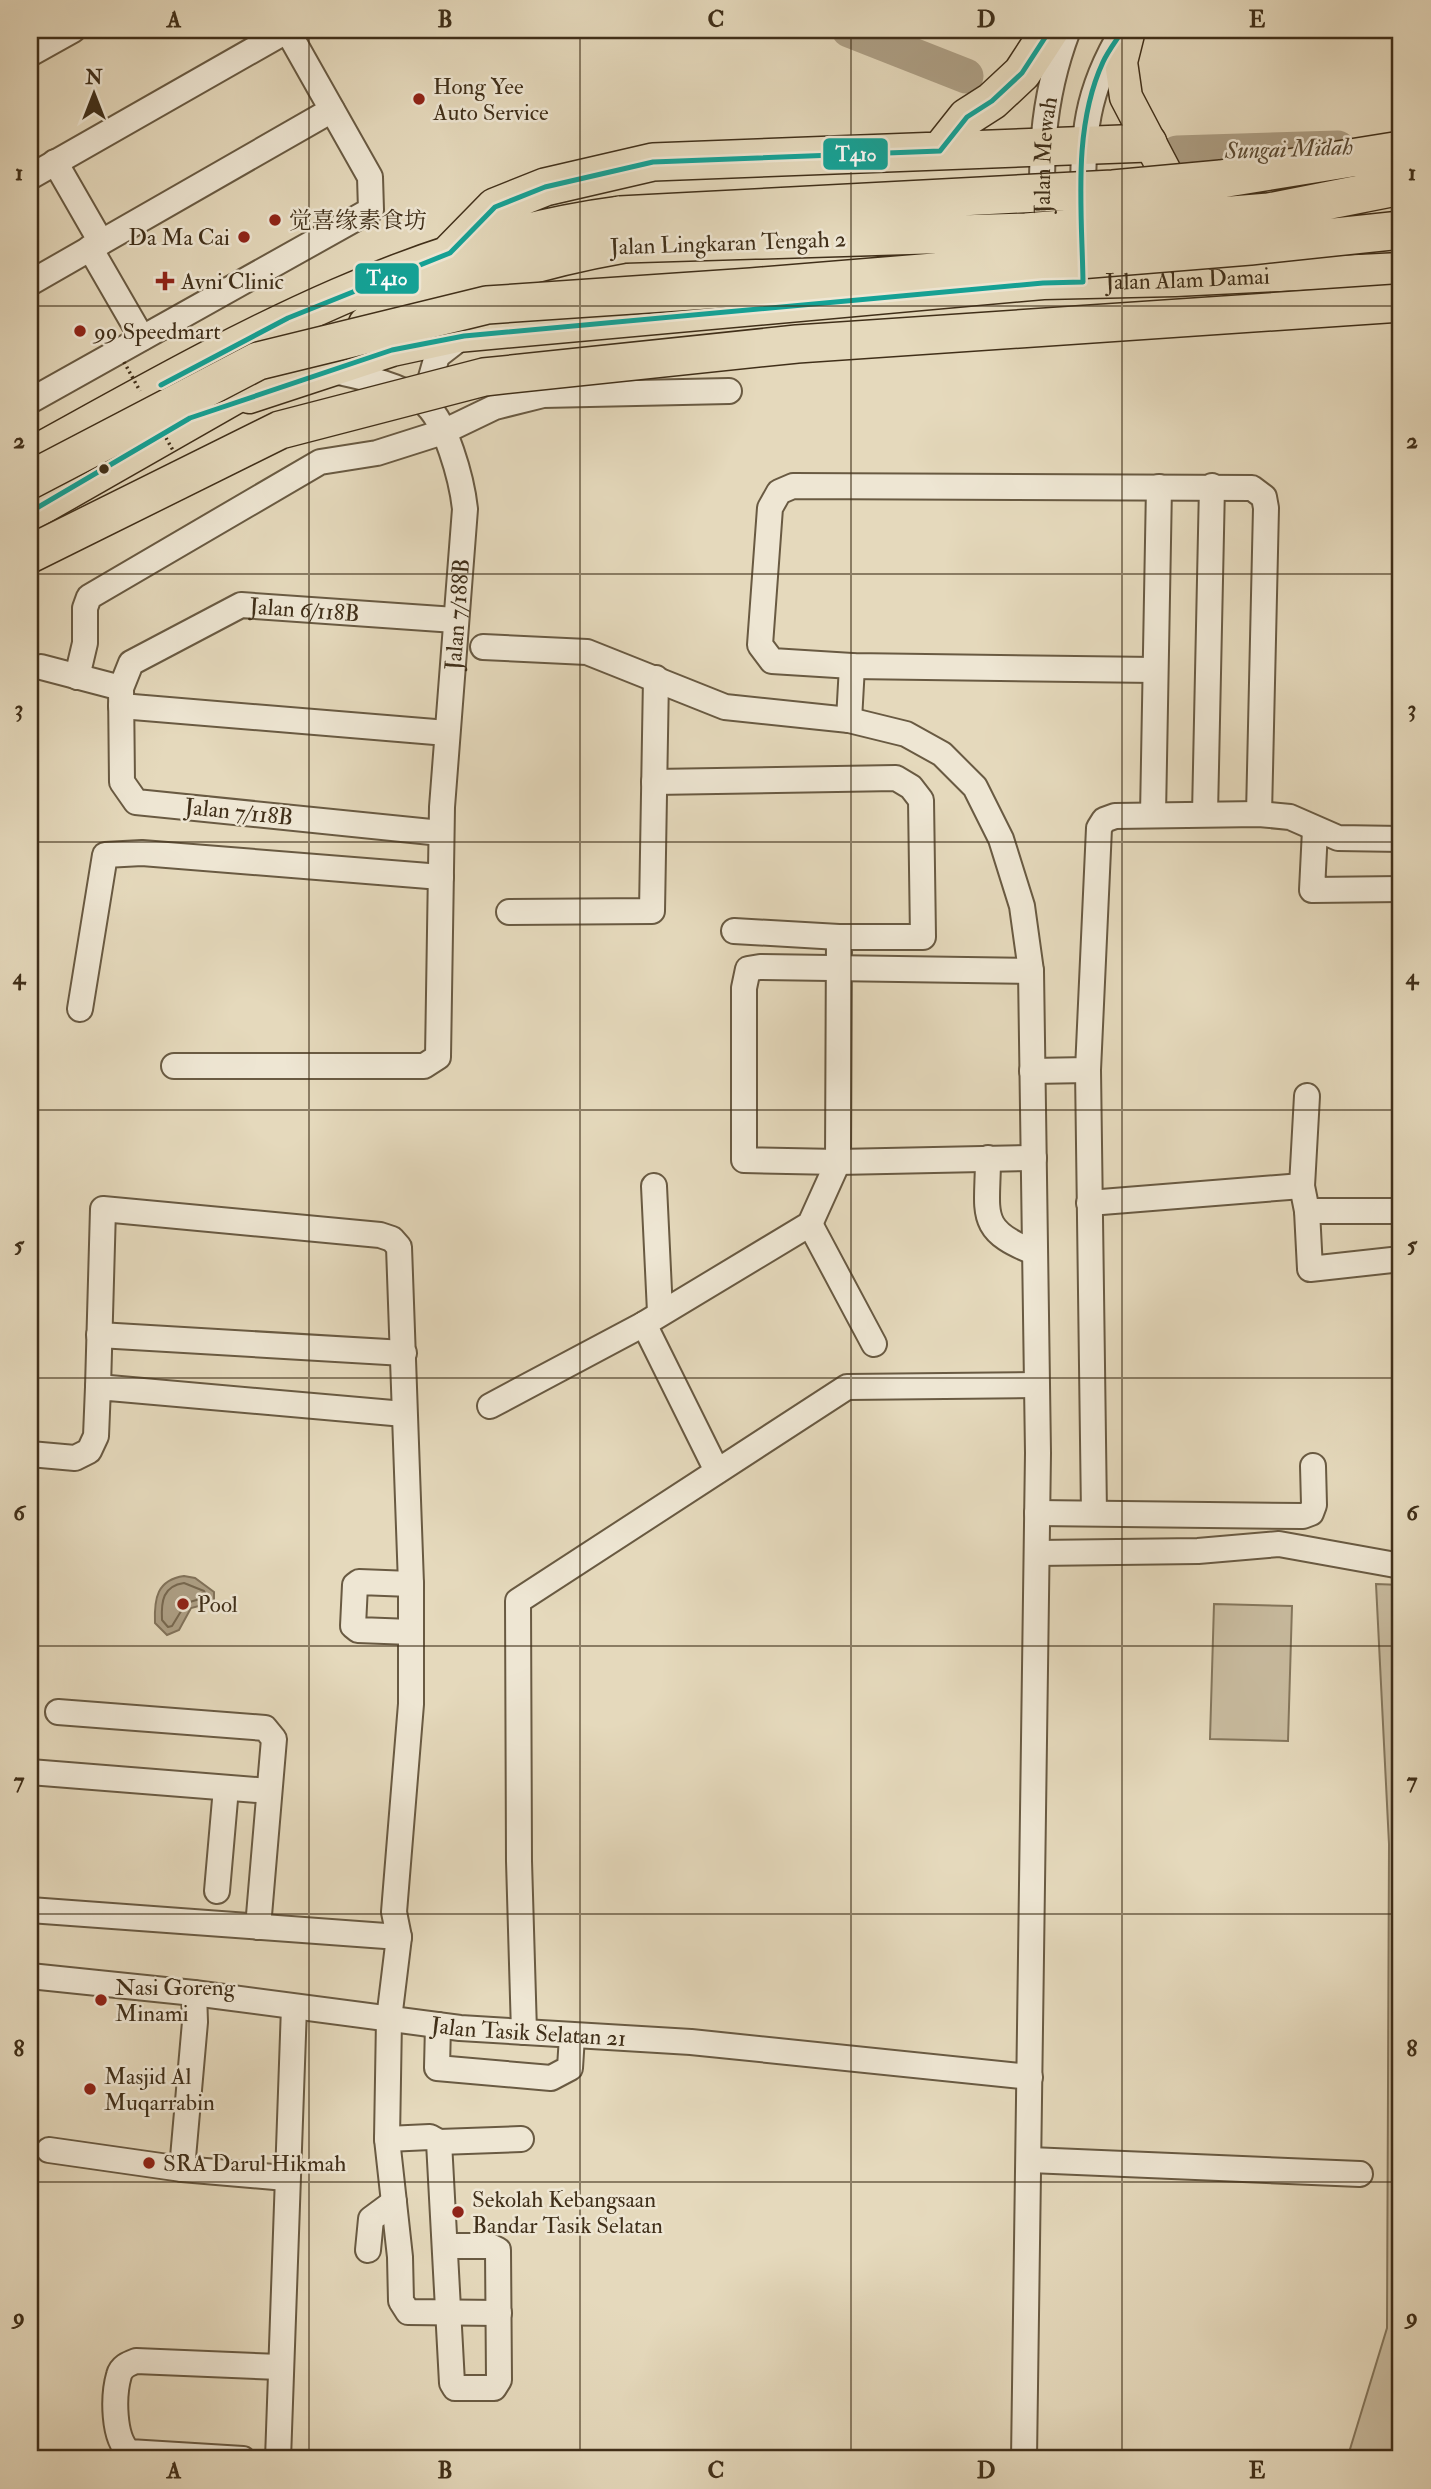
<svg xmlns="http://www.w3.org/2000/svg" width="1431" height="2489" font-family="'IM FELL Double Pica','Noto Serif SC',serif">
	<style>
		.green { fill: #c9bca0; stroke: #84765c; stroke-width: 2 }
		.water { fill: #ad9f85; stroke: #81725a; stroke-width: 2 }
		.lines { fill: none; stroke-linecap: round; stroke-linejoin: round }
		.shore { stroke: #76674f; stroke-width: 2 }
		.river { stroke: #ad9f85; stroke-width: 35 }
		.minor-casing { stroke: #695a42; stroke-width: 28 }
		.major-casing { stroke: #402f19; stroke-width: 35 }
		.highway-casing { stroke: #402f19; stroke-width: 40 }
		.minor { stroke: #eee6d3; stroke-width: 24 }
		.major { stroke: #e5d9bc; stroke-width: 32 }
		.highway { stroke: #e5d9bc; stroke-width: 37 }
		.highway-bridge-casing { stroke: #402f19; stroke-width: 40; stroke-linecap: butt }
		.path-bridge { stroke: #402f19; stroke-width: 3.5; stroke-dasharray: 2 3.5; stroke-linecap: butt }
		.highway-bridge { stroke: #e5d9bc; stroke-width: 37 }
		.bus-1-casing { stroke: #eee6d3; stroke-width: 10 }
		.bus-1 { stroke: #14a296; stroke-width: 5 }
		.grid { fill: none; stroke: #402f19; stroke-width: 2; stroke-opacity: 0.55 }
		.poi-dot { fill: #8f2418; stroke: #eee6d3; stroke-width: 2.5 }
		.bus-dot { fill: #402f19; stroke: #eee6d3; stroke-width: 2.5 }
		.labels { text-anchor: middle; dominant-baseline: central; stroke-width: 5; stroke-linejoin: round; paint-order: stroke }
		.poi-label { font-size: 23px; fill: #402f19; stroke: #eee6d3; text-anchor: start }
		.street-label { font-size: 23px; fill: #402f19; stroke: #eee6d3 }
		.water-label { font-size: 24px; font-style: italic; fill: #5b4b34; stroke: #eee6d3 }
		.line-badge { stroke: #eee6d3; stroke-width: 2.5 }
		.badge-label { font-size: 19px; text-anchor: middle; font-weight: bold; fill: #fff }
		.neatline { fill: none; stroke: #402f19; stroke-width: 2.5 }
		.grid-label { font-size: 23px; text-anchor: middle; font-weight: bold; fill: #402f19 }
	</style>
	<rect width="100%" height="100%" fill="#e5d9bc"/>
	<filter id="stains"><feTurbulence type="fractalNoise" baseFrequency=".00286" numOctaves="4"/><feColorMatrix values="0 0 0 0 .2 0 0 0 0 .09 0 0 0 0 .02 0 0 0 .5 -.17"/></filter>
	<radialGradient id="worn" r=".72"><stop offset=".6" stop-color="#630" stop-opacity="0"/><stop offset="1" stop-color="#630" stop-opacity=".3"/></radialGradient>
	<path class="green" d="M 1376,1584 L 1401,1585 L 1401,2459 L 1347,2459 L 1387,2328 L 1389,1844 Z
		M 1214,1604 L 1292,1606 L 1288,1741 L 1210,1739 Z"/>
	<path class="water" d="M 184,1576 L 195,1578 L 214,1592 L 214,1602 L 191,1608 L 179,1630 L 167,1635 L 155,1623 C 154,1598 157,1580 184,1576 Z"/>
	<g class="lines">
		<path class="shore" d="M 184,1583 L 204,1591 L 207,1597 L 186,1603 L 172,1626 L 168,1627 L 162,1620 C 161,1601 163,1586 184,1583 Z"/>
		<path class="river" d="M 849,30 L 966,76
			M 1177,153 L 1338,148"/>
		<g class="minor-casing">
			<g id="minor">
				<path d="M 30,54 L 73,30"/>
				<path d="M 55,162 L 101,242"/>
				<path d="M 30,177 L 288,30"/>
				<path d="M 1083,206 C 1083,134 1085,93 1123,30"/>
				<path id="s1" d="M 1043,246 C 1041,166 1039,106 1068,30"/>
				<path d="M 90,248 L 142,338"/>
				<path d="M 30,283 L 332,110"/>
				<path d="M 30,401 L 371,210 L 370,177 L 287,30"/>
				<path d="M 424,402 L 437,356 L 463,336"/>
				<path d="M 483,647 L 587,652 L 725,707 L 849,720 L 906,734 L 942,754 L 975,787 L 1001,839 L 1022,906 L 1031,971 L 1038,1453 L 1024,2459"/>
				<path d="M 41,667 L 121,688"/>
				<path d="M 1155,670 L 852,666 L 772,661 L 760,645 L 770,508 L 779,492 L 793,486 L 1252,488 L 1264,497 L 1266,508 L 1259,814"/>
				<path d="M 77,677 L 85,643 L 85,608 L 89,597 L 320,462 L 377,453 L 443,432 L 495,407 L 543,395 L 729,391"/>
				<path d="M 121,706 L 447,733"/>
				<path d="M 849,720 L 852,666"/>
				<path d="M 1205,814 L 1212,486"/>
				<path d="M 1153,815 L 1159,487"/>
				<path d="M 1315,830 L 1312,890 L 1401,889"/>
				<path id="s2" d="M 441,833 L 136,802 L 122,782 L 121,688 L 131,663 L 241,605 L 455,620"/>
				<path d="M 509,912 L 652,911 L 656,678"/>
				<path d="M 734,931 L 839,937"/>
				<path d="M 1031,971 L 760,967 L 748,969 L 744,988 L 744,1160 L 838,1162 L 1034,1158"/>
				<path d="M 80,1009 L 105,855 L 142,853 L 441,877"/>
				<path id="s3" d="M 174,1066 L 424,1066 L 438,1057 L 442,807 L 465,509 C 462,481 446,418 422,401 C 395,383 361,377 330,370"/>
				<path d="M 1088,1070 L 1094,1513"/>
				<path d="M 1032,1071 L 1088,1070 L 1099,828 L 1104,820 L 1115,816 L 1259,814 L 1290,817 L 1338,838 L 1401,839"/>
				<path d="M 1307,1096 L 1302,1186 L 1307,1211 L 1401,1211"/>
				<path d="M 988,1158 C 988,1213 976,1230 1034,1252"/>
				<path d="M 654,1186 L 660,1312"/>
				<path d="M 1089,1203 L 1302,1186"/>
				<path d="M 1307,1211 L 1310,1269 L 1401,1259"/>
				<path d="M 810,1224 L 874,1344"/>
				<path d="M 644,1324 L 717,1471"/>
				<path d="M 99,1335 L 404,1353"/>
				<path d="M 98,1387 L 103,1209 L 380,1235 L 392,1239 L 399,1247 L 411,1584 L 411,1704 L 394,1912 L 399,1937 L 389,2019 L 387,2139 L 400,2257 L 401,2301 L 408,2312 L 499,2313"/>
				<path d="M 490,1406 L 644,1324 L 810,1224 L 838,1162 L 839,937 L 923,937 L 921,800 L 911,787 L 896,778 L 654,782"/>
				<path d="M 30,1454 L 75,1458 L 89,1451 L 96,1436 L 98,1387 L 404,1414"/>
				<path d="M 1037,1513 L 1303,1516 L 1311,1513 L 1314,1505 L 1313,1466"/>
				<path d="M 1037,1553 L 1198,1551 L 1279,1544 L 1401,1566"/>
				<path d="M 411,1632 L 358,1630 L 353,1626 L 355,1585 L 359,1582 L 411,1584"/>
				<path d="M 58,1712 L 265,1728 L 274,1739 L 258,1927"/>
				<path d="M 30,1772 L 269,1791"/>
				<path d="M 217,1891 L 226,1788"/>
				<path d="M 30,1910 L 399,1937"/>
				<path id="s4" d="M 30,1976 L 194,1993 L 460,2028 L 691,2042 L 1030,2077"/>
				<path d="M 438,2025 L 437,2068 L 551,2078 L 570,2068 L 572,2036"/>
				<path d="M 524,2032 L 519,1861 L 518,1601 L 847,1387 L 1036,1385"/>
				<path d="M 387,2139 L 430,2137 L 439,2142 L 452,2383 L 455,2388 L 494,2388 L 499,2380 L 498,2250 L 490,2246 L 446,2246"/>
				<path d="M 439,2142 L 521,2139"/>
				<path d="M 49,2150 L 182,2169 L 195,2022 L 194,1993"/>
				<path d="M 1030,2160 L 1360,2174"/>
				<path d="M 182,2169 L 286,2178"/>
				<path d="M 368,2250 L 371,2219 L 394,2202"/>
				<path d="M 243,2459 L 129,2452 C 113,2438 113,2396 119,2375 C 121,2367 128,2364 136,2361 L 280,2367"/>
				<path d="M 278,2459 L 294,2007"/>
			</g>
		</g>
		<g class="major-casing">
			<g id="major">
				<path d="M 1129,30 L 1121,62 L 1126,97 L 1181,202"/>
				<path id="s5" d="M 249,397 L 392,350 L 457,336 L 1043,283 L 1175,280 L 1401,269"/>
			</g>
		</g>
		<g class="highway-casing">
			<path id="highway" d="M 940,151 L 967,117 L 992,101 L 1022,73 L 1050,30
				M 450,253 L 495,207 L 545,187 L 653,162 L 1148,143
				M 367,325 C 451,286 533,260 624,244
				M 30,457 C 218,354 404,243 620,215
				M 30,512 L 275,372"/>
		</g>
		<use href="#minor" class="minor"/>
		<use href="#major" class="major"/>
		<use href="#highway" class="highway"/>
		<g class="highway-bridge-casing">
			<path id="highway-bridge" d="M 620,215 L 1113,189 L 1221,179 L 1401,150
				M 624,244 L 1026,232 L 1269,212 L 1401,186
				M 30,480 L 258,361 L 487,305 L 751,287 L 1250,246 L 1401,230
				M 30,554 L 280,430 L 484,377 L 797,344 L 1401,303"/>
		</g>
		<path class="path-bridge" d="M 124,362 L 140,391
			M 166,438 L 174,452"/>
		<use href="#highway-bridge" class="highway-bridge"/>
		<g class="bus-1-casing">
			<path id="bus-1" d="M 161,385 L 288,318 L 450,253 L 495,207 L 545,187 L 653,162 L 940,151 L 967,117 L 992,101 L 1022,73 L 1050,30
				M 30,512 L 190,418 L 392,350 L 464,336 L 1043,283 L 1083,282 C 1082,211 1072,129 1103,62 C 1108,51 1116,41 1123,30"/>
		</g>
		<use href="#bus-1" class="bus-1"/>
	</g>
	<path class="grid" d="M 309,30 L 309,2459M 580,30 L 580,2459M 851,30 L 851,2459M 1122,30 L 1122,2459M 30,306 L 1401,306M 30,574 L 1401,574M 30,842 L 1401,842M 30,1110 L 1401,1110M 30,1378 L 1401,1378M 30,1646 L 1401,1646M 30,1914 L 1401,1914M 30,2182 L 1401,2182"/>
	<g class="poi-dot">
		<circle cx="419" cy="99" r="7"/>
		<circle cx="275" cy="220" r="7"/>
		<circle cx="244" cy="237" r="7"/>
		<path d="M161.5 270.5h7v7h7v7h-7v7h-7v-7h-7v-7h7z"/>
		<circle cx="80" cy="331" r="7"/>
		<circle cx="183" cy="1604" r="7"/>
		<circle cx="101" cy="2000" r="7"/>
		<circle cx="90" cy="2089" r="7"/>
		<circle cx="149" cy="2163" r="7"/>
		<circle cx="458" cy="2212" r="7"/>
	</g>
	<circle class="bus-dot" cx="104" cy="469" r="6"/>
	<g class="labels">
		<g class="poi-label">
			<text x="433" y="86">Hong Yee<tspan x="433" dy="26">Auto Service</tspan></text>
			<text x="289" y="220">觉喜缘素食坊</text>
			<text x="230" y="237" text-anchor="end">Da Ma Cai</text>
			<text x="181" y="281">Avni Clinic</text>
			<text x="94" y="331">99 Speedmart</text>
			<text x="197" y="1604">Pool</text>
			<text x="115" y="1987">Nasi Goreng<tspan x="115" dy="26">Minami</tspan></text>
			<text x="104" y="2076">Masjid Al<tspan x="104" dy="26">Muqarrabin</tspan></text>
			<text x="163" y="2163">SRA Darul Hikmah</text>
			<text x="472" y="2199">Sekolah Kebangsaan<tspan x="472" dy="26">Bandar Tasik Selatan</tspan></text>
		</g>
		<g class="street-label">
			<text stroke="none"><textPath href="#s1" startOffset="91">Jalan Mewah</textPath></text>
			<text transform="translate(728 243) rotate(-2)">Jalan Lingkaran Tengah 2</text>
			<text stroke="none"><textPath href="#s5" startOffset="950">Jalan Alam Damai</textPath></text>
			<text stroke="none"><textPath href="#s2" startOffset="640">Jalan 6/118B</textPath></text>
			<text stroke="none"><textPath href="#s3" startOffset="710">Jalan 7/188B</textPath></text>
			<text transform="translate(239 812) rotate(6)">Jalan 7/118B</text>
			<text stroke="none"><textPath href="#s4" startOffset="502">Jalan Tasik Selatan 21</textPath></text>
		</g>
		<g class="water-label">
			<text transform="translate(1289 149) rotate(-2)">Sungai Midah</text>
		</g>
	</g>
	<g class="line-badge">
		<rect x="822" y="137" width="67" height="34" rx="7" fill="#14a296"/>
		<rect x="354" y="262" width="66" height="33" rx="7" fill="#14a296"/>
	</g>
	<g class="badge-label">
		<text x="856" y="161">T410</text>
		<text x="387" y="285">T410</text>
	</g>
	<rect width="1431" height="2489" fill="none" stroke="#e5d9bc" stroke-width="77"/>
	<g transform="translate(94 94)" stroke="#eee6d3" stroke-width="5" paint-order="stroke">
	<path d="M0-5L12 26L0 18L-12 26Z" fill="#402f19"/>
	<text y="-10" font-size="19" font-weight="bold" text-anchor="middle" fill="#402f19">N</text>
	</g>
	<rect x="38" y="38" width="1354" height="2412" class="neatline"/>
	<g class="grid-label">
		<text x="174" y="27">A</text>
		<text x="445" y="27">B</text>
		<text x="716" y="27">C</text>
		<text x="986" y="27">D</text>
		<text x="1257" y="27">E</text>
		<text x="19" y="180">1</text>
		<text x="1412" y="180">1</text>
		<text x="19" y="448">2</text>
		<text x="1412" y="448">2</text>
		<text x="19" y="716">3</text>
		<text x="1412" y="716">3</text>
		<text x="19" y="984">4</text>
		<text x="1412" y="984">4</text>
		<text x="19" y="1252">5</text>
		<text x="1412" y="1252">5</text>
		<text x="19" y="1520">6</text>
		<text x="1412" y="1520">6</text>
		<text x="19" y="1788">7</text>
		<text x="1412" y="1788">7</text>
		<text x="19" y="2056">8</text>
		<text x="1412" y="2056">8</text>
		<text x="19" y="2324">9</text>
		<text x="1412" y="2324">9</text>
		<text x="174" y="2478">A</text>
		<text x="445" y="2478">B</text>
		<text x="716" y="2478">C</text>
		<text x="986" y="2478">D</text>
		<text x="1257" y="2478">E</text>
	</g>
	<rect width="100%" height="100%" filter="url(#stains)"/>
	<rect width="100%" height="100%" fill="url(#worn)"/>
</svg>
